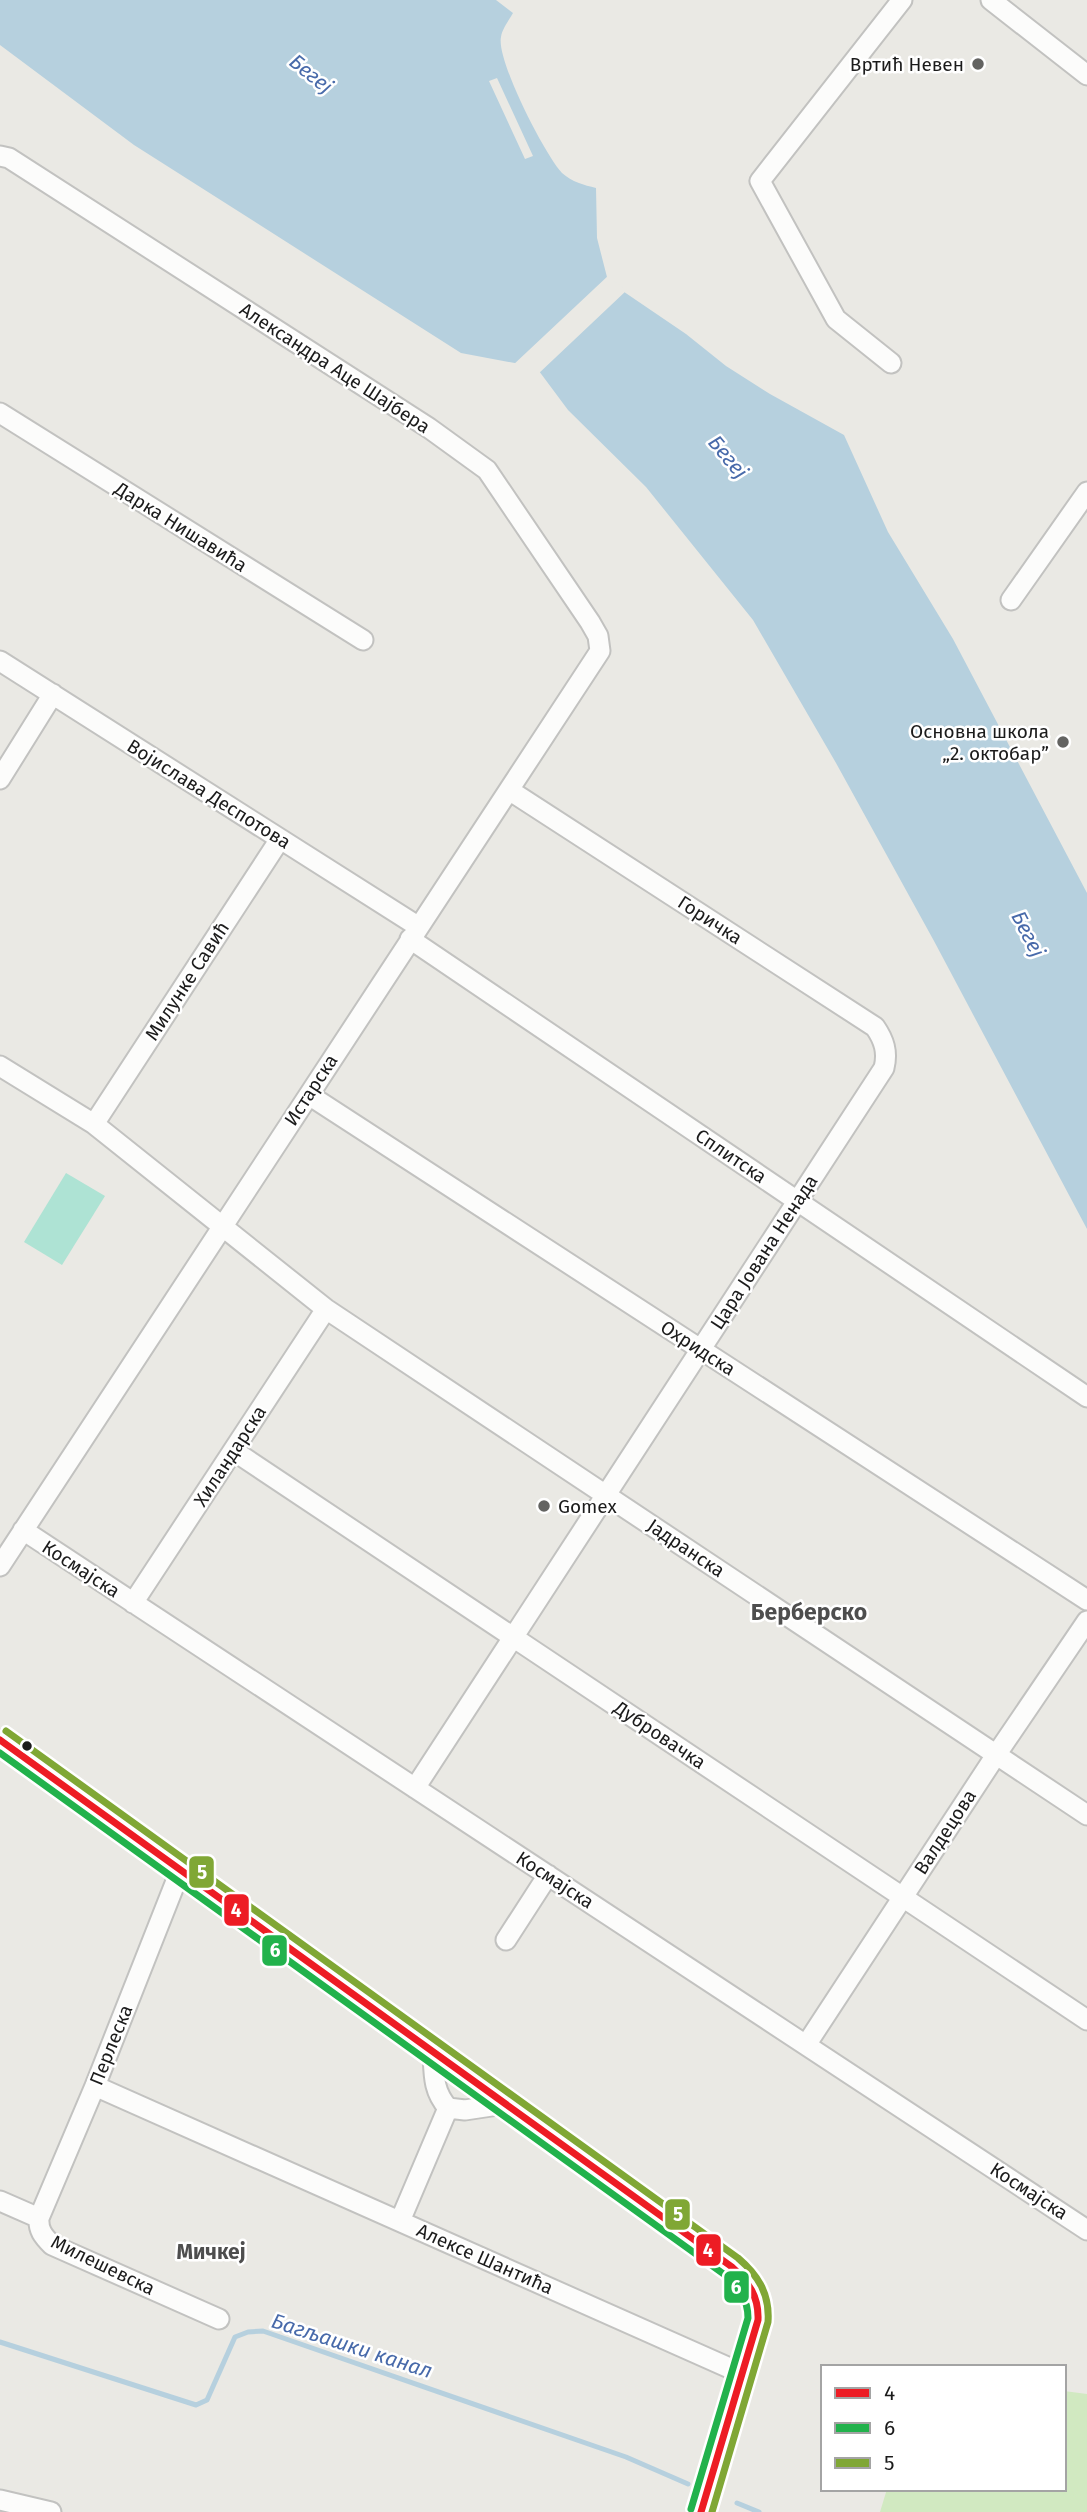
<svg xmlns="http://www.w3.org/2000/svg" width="1087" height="2512" font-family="'Fira Sans',sans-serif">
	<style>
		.grass { fill: #d1e9c1 }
		.pitch { fill: #aee3d4 }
		.water { fill: #b6d0de }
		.pier { fill: #eae9e4 }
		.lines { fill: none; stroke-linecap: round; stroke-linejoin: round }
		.stream { stroke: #b6d0de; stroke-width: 5 }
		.minor-casing { stroke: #c2c2c0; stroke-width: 23 }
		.minor { stroke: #fcfcfb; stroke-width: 19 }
		.bus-1-casing { stroke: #fff; stroke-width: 12 }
		.bus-2-casing { stroke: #fff; stroke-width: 12 }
		.bus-3-casing { stroke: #fff; stroke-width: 12 }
		.bus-1 { stroke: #ed1c24; stroke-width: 7 }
		.bus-2 { stroke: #22b24c; stroke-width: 7 }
		.bus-3 { stroke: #80a735; stroke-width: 7 }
		.poi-dot { fill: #636361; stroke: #fff; stroke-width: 2.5 }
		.bus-dot { fill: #1b1b1b; stroke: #fff; stroke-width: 2.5 }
		.labels { text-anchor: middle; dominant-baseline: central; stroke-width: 5; stroke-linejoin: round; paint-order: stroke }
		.poi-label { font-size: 19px; fill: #1b1b1b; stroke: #fff; text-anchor: end }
		.street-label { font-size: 19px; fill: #1b1b1b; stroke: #fff }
		.water-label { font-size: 21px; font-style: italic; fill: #486aaa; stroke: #fff }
		.neighbourhood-label { font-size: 21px; font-weight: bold; fill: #4e4e4e; stroke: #fff }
		.quarter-label { font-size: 23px; font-weight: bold; fill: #4e4e4e; stroke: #fff }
		.line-badge { stroke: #fff; stroke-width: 2.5 }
		.badge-label { font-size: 19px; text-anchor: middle; font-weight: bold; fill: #fff }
	</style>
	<rect width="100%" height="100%" fill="#eae9e4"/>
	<path class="grass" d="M 1064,2391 L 1087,2394 L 1087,2512 L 880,2512 L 887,2489 L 1064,2489 Z"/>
	<path class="pitch" d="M 66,1173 L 105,1196 L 62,1265 L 24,1242 Z"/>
	<path class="water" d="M 0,0 L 496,0 L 513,13 C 509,20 502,29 501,37 C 496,60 545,155 562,173 C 572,182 584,185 596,188 L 597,238 L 608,281 L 686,334 L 726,366 L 770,394 L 844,435 L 888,532 L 953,639 L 1087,893 L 1087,1229 L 934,941 L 836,763 L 753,620 L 646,487 L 568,410 L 536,367 L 461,353 L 134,145 L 0,45 Z"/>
	<path class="pier" d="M 497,78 L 533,156 L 525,159 L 489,81 Z
		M 610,274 L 611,279 L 627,290 L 537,375 L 534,371 L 512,366 Z"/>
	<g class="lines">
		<path class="stream" d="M 0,2342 L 196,2405 L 207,2400 L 235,2337 L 248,2332 L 263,2331 L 626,2457 L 688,2484
			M 737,2503 L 759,2512"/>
		<g class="minor-casing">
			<path id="minor" d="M 991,0 L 1087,75
				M 0,156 L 9,158 L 429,428 L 487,470 L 590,622 L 598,636 L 600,651 L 0,1566
				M 891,363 L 836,319 L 760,181 L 902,0
				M 0,413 L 363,640
				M 1011,600 L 1087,492
				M 0,661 L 419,927
				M 0,779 L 53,694
				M 410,939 L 1087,1397
				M 0,1066 L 94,1124 L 326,1309 L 1087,1815
				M 309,1095 L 1087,1600
				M 94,1124 L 280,839
				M 234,1451 L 1087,2020
				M 23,1530 L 1087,2230
				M 133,1603 L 326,1309
				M 0,1740 L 732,2267 C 750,2282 760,2296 758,2320 L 701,2512
				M 415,1788 L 884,1068 C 888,1052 884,1040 875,1027 L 509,790
				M 506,1940 L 548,1875
				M 806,2045 L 996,1755 L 1087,1621
				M 433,2053 C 434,2075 433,2091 448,2108 L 465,2110 L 505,2104
				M 95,2086 L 743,2374
				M 0,2201 L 39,2218 C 38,2230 43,2236 52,2245 L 219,2319
				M 39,2218 L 95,2086 L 180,1871
				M 400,2221 L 448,2108
				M 0,2500 L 51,2512"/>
		</g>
		<use href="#minor" class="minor"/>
		<g class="bus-1-casing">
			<path id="bus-1" d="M 0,1740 L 732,2267 C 749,2282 759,2297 758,2320 L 701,2512"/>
		</g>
		<g class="bus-2-casing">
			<path id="bus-2" d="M 0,1753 L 725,2275 C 739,2288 748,2299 748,2318 L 691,2509"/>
		</g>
		<g class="bus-3-casing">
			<path id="bus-3" d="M 6,1731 L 738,2258 C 759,2276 770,2295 768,2322 L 712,2512"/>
		</g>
		<use href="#bus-1" class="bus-1"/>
		<use href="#bus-2" class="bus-2"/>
		<use href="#bus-3" class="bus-3"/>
	</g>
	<g class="poi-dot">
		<circle cx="978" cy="64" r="7"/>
		<circle cx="1063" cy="742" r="7"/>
		<circle cx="544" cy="1506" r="7"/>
	</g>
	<circle class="bus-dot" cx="27" cy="1746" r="6"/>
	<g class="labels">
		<g class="poi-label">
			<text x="964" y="64">Вртић Невен</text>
			<text x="1049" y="731">Основна школа<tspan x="1049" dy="22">„2. октобар”</tspan></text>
			<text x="558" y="1506" text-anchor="start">Gomex</text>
		</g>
		<g class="street-label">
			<text transform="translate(335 368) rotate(33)">Александра Аце Шајбера</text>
			<text transform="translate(181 527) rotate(32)">Дарка Нишавића</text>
			<text transform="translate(209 794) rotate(32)">Војислава Деспотова</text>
			<text transform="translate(710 920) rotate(33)">Горичка</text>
			<text transform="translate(187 981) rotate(-57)">Милунке Савић</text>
			<text transform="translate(311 1090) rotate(-57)">Истарска</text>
			<text transform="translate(731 1156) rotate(34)">Сплитска</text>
			<text transform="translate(764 1252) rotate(-57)">Цара Јована Ненада</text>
			<text transform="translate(698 1348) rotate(33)">Охридска</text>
			<text transform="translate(230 1456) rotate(-57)">Хиландарска</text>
			<text transform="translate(686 1548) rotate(34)">Јадранска</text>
			<text transform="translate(81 1569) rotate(33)">Космајска</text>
			<text transform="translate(660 1735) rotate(34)">Дубровачка</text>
			<text transform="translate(945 1832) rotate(-57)">Валдецова</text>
			<text transform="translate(555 1880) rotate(33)">Космајска</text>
			<text transform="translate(111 2045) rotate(-68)">Перлеска</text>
			<text transform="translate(1029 2191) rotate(33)">Космајска</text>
			<text transform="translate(485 2259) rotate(24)">Алексе Шантића</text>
			<text transform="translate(103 2265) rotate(26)">Милешевска</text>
		</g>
		<g class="water-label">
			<text transform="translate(311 74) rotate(39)">Бегеј</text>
			<text transform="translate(728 457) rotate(50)">Бегеј</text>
			<text transform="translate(1028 934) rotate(63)">Бегеј</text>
			<text transform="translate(352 2346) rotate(18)">Багљашки канал</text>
		</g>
		<g class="neighbourhood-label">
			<text x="211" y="2252">Мичкеј</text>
		</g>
		<g class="quarter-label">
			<text x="809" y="1612">Берберско</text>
		</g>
	</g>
	<g class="line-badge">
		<rect x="188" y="1855" width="27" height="34" rx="7" fill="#80a735"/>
		<rect x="223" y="1893" width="27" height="34" rx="7" fill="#ed1c24"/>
		<rect x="261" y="1934" width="27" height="33" rx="7" fill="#22b24c"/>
		<rect x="664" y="2198" width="27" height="33" rx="7" fill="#80a735"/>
		<rect x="695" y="2233" width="27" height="34" rx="7" fill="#ed1c24"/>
		<rect x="723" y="2270" width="27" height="34" rx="7" fill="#22b24c"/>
	</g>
	<g class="badge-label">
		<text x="202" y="1879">5</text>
		<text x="236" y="1917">4</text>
		<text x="275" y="1957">6</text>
		<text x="678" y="2221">5</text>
		<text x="708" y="2257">4</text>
		<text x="736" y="2294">6</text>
	</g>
	<rect x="821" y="2365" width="245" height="126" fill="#ffffff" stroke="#a4a4a4" stroke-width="2"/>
	<rect x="835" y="2388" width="35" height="10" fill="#ed1c24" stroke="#a4a4a4" stroke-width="2"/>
	<text x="884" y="2400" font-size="21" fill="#1b1b1b">4</text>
	<rect x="835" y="2423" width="35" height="10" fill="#22b24c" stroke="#a4a4a4" stroke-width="2"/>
	<text x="884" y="2435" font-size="21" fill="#1b1b1b">6</text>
	<rect x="835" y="2458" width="35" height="10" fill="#80a735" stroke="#a4a4a4" stroke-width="2"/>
	<text x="884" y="2470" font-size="21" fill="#1b1b1b">5</text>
</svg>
